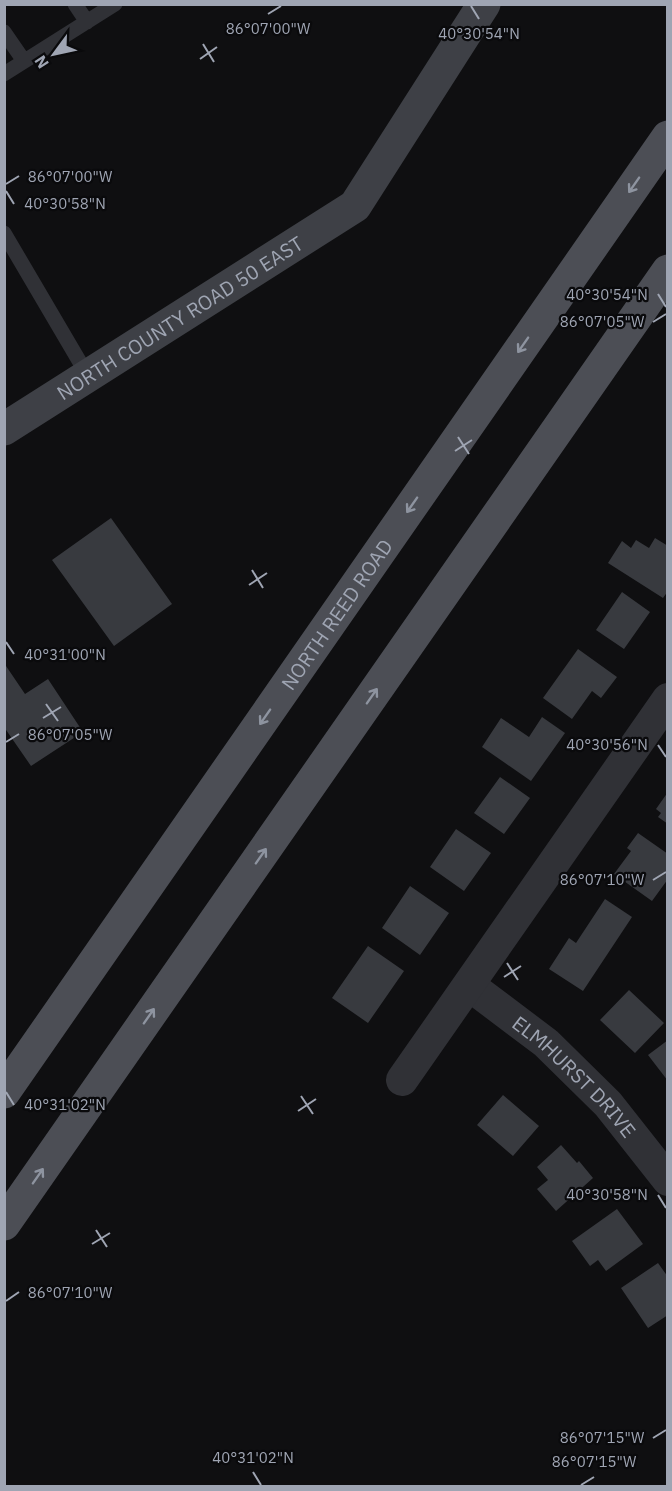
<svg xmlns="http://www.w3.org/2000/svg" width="672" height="1491" font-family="'IBM Plex Sans',sans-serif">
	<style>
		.building { fill: #383a3f }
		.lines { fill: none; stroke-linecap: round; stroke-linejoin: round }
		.lane { stroke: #303136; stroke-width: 15 }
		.street { stroke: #303136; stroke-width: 32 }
		.secondary { stroke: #3e4046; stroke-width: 33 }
		.primary { stroke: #4c4e55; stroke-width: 33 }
		.oneway { stroke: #8e94a0 }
		.ticks { fill: none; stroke: #9fa5b3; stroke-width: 2 }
		.labels { text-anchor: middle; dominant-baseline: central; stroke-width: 4.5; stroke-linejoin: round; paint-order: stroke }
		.street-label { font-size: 20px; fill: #9fa5b3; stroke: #0a0a0c }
		.ticks-label { font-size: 15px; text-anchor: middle; fill: #9fa5b3; stroke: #0a0a0c; stroke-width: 4.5; stroke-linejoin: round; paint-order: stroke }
	</style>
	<rect width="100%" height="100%" fill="#0f0f11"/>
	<path class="building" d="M 111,518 L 172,604 L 114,646 L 52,560 Z
		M 655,538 L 668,546 L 668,591 L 663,598 L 608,563 L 622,541 L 631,548 L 636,540 L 649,548 Z
		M 622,592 L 650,612 L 624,649 L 596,630 Z
		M 578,649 L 617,677 L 601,698 L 592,691 L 572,719 L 543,698 Z
		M 4,663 L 25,694 L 48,679 L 83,732 L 31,766 L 4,727 Z
		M 542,717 L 565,733 L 531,781 L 482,747 L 501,718 L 529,737 Z
		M 500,777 L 530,798 L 504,834 L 474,813 Z
		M 668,792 L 668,824 L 658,817 L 661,813 L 656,809 Z
		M 456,829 L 491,853 L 464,891 L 430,867 Z
		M 638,833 L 668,854 L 668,879 L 652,901 L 614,874 L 631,851 L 627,848 Z
		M 410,886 L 449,913 L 420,955 L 382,928 Z
		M 605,899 L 632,917 L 583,991 L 549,969 L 569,938 L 576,943 Z
		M 368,946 L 404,971 L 368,1023 L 332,998 Z
		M 629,990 L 664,1023 L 635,1053 L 600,1020 Z
		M 668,1040 L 668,1081 L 648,1055 Z
		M 503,1095 L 539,1126 L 513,1156 L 477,1125 Z
		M 561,1145 L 577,1163 L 579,1161 L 593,1178 L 556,1211 L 537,1189 L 548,1180 L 537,1167 Z
		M 617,1209 L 643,1244 L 606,1271 L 598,1260 L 590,1266 L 572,1241 Z
		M 658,1263 L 668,1277 L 668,1315 L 648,1328 L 621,1288 Z"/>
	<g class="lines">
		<path class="lane" d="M 75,4 L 87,22
			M 4,32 L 24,61
			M 4,74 L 115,4
			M 4,233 L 88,376"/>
		<g class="street">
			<path id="s1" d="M 469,985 L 546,1043 L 608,1104 L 668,1180"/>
			<path d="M 402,1080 L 668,699"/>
		</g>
		<path class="secondary" id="s2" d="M 4,429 L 355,206 L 484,4"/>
		<g class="primary">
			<path id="s3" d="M 4,1092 L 668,137"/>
			<path d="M 4,1224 L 668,271"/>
		</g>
	</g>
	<defs><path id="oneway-shaft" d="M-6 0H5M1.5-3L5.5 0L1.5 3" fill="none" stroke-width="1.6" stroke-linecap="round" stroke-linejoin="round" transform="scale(1.5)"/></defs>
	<g class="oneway">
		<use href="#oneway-shaft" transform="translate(634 185) rotate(125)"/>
		<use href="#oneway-shaft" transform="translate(523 345) rotate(125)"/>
		<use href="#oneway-shaft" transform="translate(412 505) rotate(125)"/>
		<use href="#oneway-shaft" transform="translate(372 696) rotate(-55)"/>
		<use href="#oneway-shaft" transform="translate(265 717) rotate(125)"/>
		<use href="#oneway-shaft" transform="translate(261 856) rotate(-55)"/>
		<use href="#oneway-shaft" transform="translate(149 1016) rotate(-55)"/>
		<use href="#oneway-shaft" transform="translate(38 1176) rotate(-55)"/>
	</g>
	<path class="ticks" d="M 471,6 L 479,19M 268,14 L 281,6M 203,44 L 214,62M 200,59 L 217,47M 6,184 L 19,176M 6,191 L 14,204M 658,294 L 666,307M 653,322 L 666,314M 458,437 L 469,454M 455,451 L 472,440M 252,570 L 263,588M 249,585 L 267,573M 6,642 L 14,654M 46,704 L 58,721M 43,718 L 61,707M 6,742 L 19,734M 658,745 L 666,757M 653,880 L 666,872M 507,963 L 518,980M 504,977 L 521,966M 6,1092 L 14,1105M 301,1096 L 313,1114M 298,1111 L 316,1099M 658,1195 L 666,1208M 96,1230 L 107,1247M 92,1244 L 110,1233M 6,1301 L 19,1292M 653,1438 L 666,1430M 253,1472 L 261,1485M 581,1485 L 594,1477"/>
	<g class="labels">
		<g class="street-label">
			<text stroke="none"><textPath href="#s2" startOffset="208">NORTH COUNTY ROAD 50 EAST</textPath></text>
			<text stroke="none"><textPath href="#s3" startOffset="582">NORTH REED ROAD</textPath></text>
			<text stroke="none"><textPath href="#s1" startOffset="140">ELMHURST DRIVE</textPath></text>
		</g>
	</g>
	<g class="ticks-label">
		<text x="268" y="34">86°07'00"W</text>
		<text x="479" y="39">40°30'54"N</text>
		<text x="70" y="182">86°07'00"W</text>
		<text x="65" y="209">40°30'58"N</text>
		<text x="607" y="300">40°30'54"N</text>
		<text x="602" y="327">86°07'05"W</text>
		<text x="65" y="660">40°31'00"N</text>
		<text x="70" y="740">86°07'05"W</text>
		<text x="607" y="750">40°30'56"N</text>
		<text x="602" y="885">86°07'10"W</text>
		<text x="65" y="1110">40°31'02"N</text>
		<text x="607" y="1200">40°30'58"N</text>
		<text x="70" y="1298">86°07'10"W</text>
		<text x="602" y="1443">86°07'15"W</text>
		<text x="253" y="1463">40°31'02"N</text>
		<text x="594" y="1467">86°07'15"W</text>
	</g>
	<rect width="672" height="1491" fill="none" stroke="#9fa5b3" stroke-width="12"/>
	<g transform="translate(54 54) rotate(237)" stroke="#0a0a0c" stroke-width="4.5" paint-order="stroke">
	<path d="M0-4.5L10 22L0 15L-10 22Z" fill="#9fa5b3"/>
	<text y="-9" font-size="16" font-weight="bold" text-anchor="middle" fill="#9fa5b3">N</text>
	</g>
</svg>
